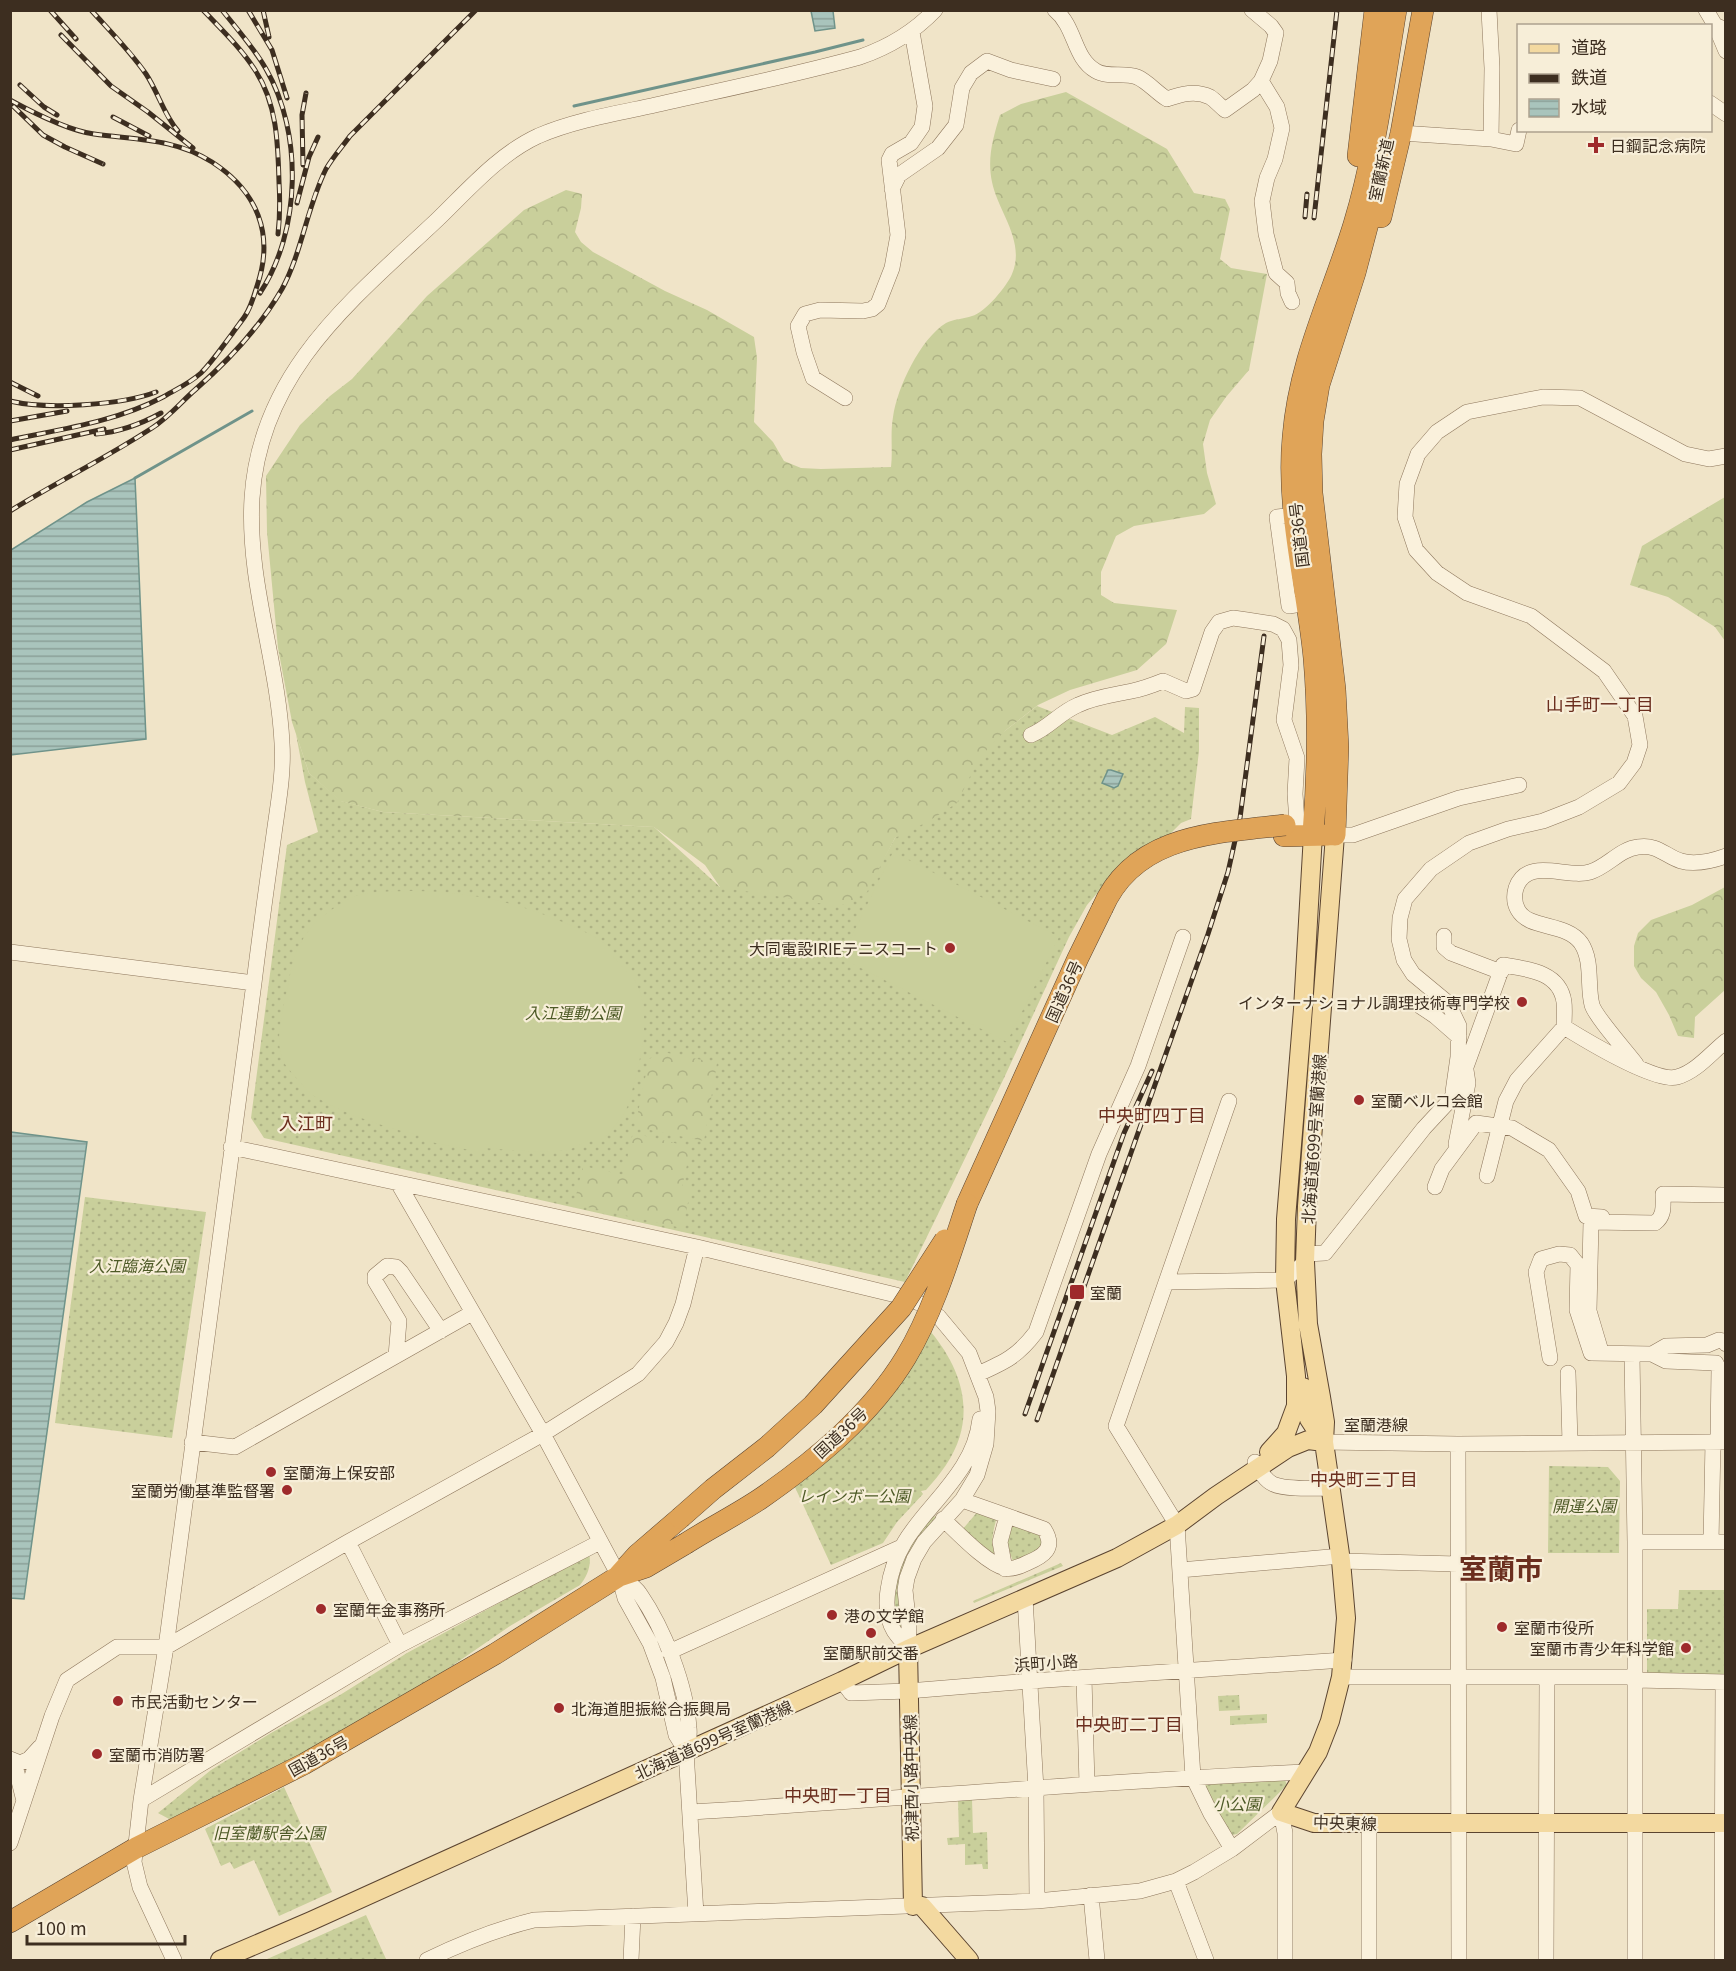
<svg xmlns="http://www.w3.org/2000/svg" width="1736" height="1971" font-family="Georgia,'Noto Sans JP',serif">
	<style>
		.grass { fill: url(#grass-dots) }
		.forest { fill: url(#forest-crowns) }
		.pitch { fill: #c9cf9b }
		.water { fill: url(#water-rules); stroke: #6f938a; stroke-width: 1.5 }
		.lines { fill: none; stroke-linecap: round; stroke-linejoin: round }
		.stream { stroke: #6f938a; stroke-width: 3 }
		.minor-casing { stroke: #8d765c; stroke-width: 16 }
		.major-casing { stroke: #5b4430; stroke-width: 20 }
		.highway-casing { stroke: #5b4430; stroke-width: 22 }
		.minor { stroke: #faf1dc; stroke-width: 15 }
		.major { stroke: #f3d9a0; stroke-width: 18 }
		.highway { stroke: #e0a458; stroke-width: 21 }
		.rail-casing { stroke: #3d2e20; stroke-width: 5 }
		.rail { stroke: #f7eed8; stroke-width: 3; stroke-dasharray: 9; stroke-linecap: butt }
		.highway-bridge-casing { stroke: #5b4430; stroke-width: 22; stroke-linecap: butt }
		.highway-bridge { stroke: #e0a458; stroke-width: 21 }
		.poi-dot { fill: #9e2a2b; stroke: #f7eed8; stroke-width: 2 }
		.labels { text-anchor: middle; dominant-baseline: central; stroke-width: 4.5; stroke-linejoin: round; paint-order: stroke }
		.poi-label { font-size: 16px; fill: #3d2e20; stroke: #f7eed8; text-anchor: start }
		.street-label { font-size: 16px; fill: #3d2e20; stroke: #f7eed8 }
		.park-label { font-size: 16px; font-style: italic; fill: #4d5a26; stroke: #f7eed8 }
		.neighbourhood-label { font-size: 18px; fill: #6b2e1e; stroke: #f7eed8 }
		.town-label { font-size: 28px; font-weight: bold; fill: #6b2e1e; stroke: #f7eed8 }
	</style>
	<defs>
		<pattern id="grass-dots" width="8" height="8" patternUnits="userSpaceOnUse" patternTransform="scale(1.5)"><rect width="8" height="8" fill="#c9cf9b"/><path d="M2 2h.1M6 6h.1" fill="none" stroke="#aeb285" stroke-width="1.8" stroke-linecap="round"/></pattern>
		<pattern id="forest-crowns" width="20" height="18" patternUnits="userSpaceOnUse" patternTransform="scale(1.5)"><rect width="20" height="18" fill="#c9cf9b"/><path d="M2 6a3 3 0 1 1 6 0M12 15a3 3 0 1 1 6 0" fill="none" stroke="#aeb285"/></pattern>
		<pattern id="water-rules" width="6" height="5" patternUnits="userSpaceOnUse" patternTransform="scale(1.5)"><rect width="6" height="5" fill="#a9c4bc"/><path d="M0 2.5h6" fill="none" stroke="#8ba098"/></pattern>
	</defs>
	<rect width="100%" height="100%" fill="#f0e4c8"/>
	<path class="grass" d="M 1037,706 L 1112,735 L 1155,717 L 1184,733 L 1185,707 L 1199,708 L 1199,751 L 1191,819 L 1181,823 L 1167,837 L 1123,863 L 1087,905 L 1069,937 L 1004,1078 L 905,1282 L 264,1138 L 251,1118 L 287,845 L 318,832 L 305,782 L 296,734 L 309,773 L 341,801 L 383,812 L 654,827 L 720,887 L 884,858 L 895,838 L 997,737 Z
		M 85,1197 L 206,1212 L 172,1438 L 55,1423 Z
		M 931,1332 C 964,1372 977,1419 946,1465 C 940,1474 933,1482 926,1490 L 921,1491 L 923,1494 L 897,1522 L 883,1543 L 831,1565 L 793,1483 C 841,1438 901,1392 931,1332 Z
		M 1549,1466 L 1608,1467 L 1620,1481 L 1619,1553 L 1548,1553 Z
		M 979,1510 L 997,1516 C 994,1529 989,1543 996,1556 L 962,1530 Z
		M 933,1516 L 937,1517 L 899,1583 L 899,1600 L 902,1625 L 900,1628 L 893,1616 L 894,1587 L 910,1543 Z
		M 1012,1525 L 1037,1530 L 1043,1540 L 1040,1553 L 1013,1561 C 1007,1547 1006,1538 1012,1525 Z
		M 589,1554 C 592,1564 587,1577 580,1585 L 510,1626 L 420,1688 L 340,1736 L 171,1820 L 158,1813 L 211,1770 L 271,1733 L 340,1695 L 407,1653 Z
		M 1061,1563 L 1063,1566 L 974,1603 L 973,1601 Z
		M 1679,1590 L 1725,1590 L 1725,1677 L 1647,1676 L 1647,1609 L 1678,1609 Z
		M 1239,1695 L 1240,1710 L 1219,1711 L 1218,1696 Z
		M 1267,1714 L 1267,1723 L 1230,1725 L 1230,1716 Z
		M 1285,1780 L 1287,1785 L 1237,1834 L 1232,1835 L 1201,1783 Z
		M 284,1787 L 332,1892 L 279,1916 L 254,1860 L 234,1869 L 230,1862 L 221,1866 L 205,1829 Z
		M 972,1799 L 973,1833 L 987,1832 L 988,1869 L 983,1869 L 982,1864 L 965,1865 L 965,1844 L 948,1845 L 947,1838 L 959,1837 L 958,1800 Z
		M 366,1915 L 386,1959 L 265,1960 Z"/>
	<path class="forest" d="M 1066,92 L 1167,149 L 1194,193 L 1225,199 L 1230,209 L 1220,259 L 1231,268 L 1267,274 L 1249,370 L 1226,397 L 1210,420 L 1203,444 L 1207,473 L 1216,504 L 1204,514 L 1134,526 L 1116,536 L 1101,572 L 1101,595 L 1114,603 L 1177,610 L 1166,644 L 1137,670 L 1070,690 L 1038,705 L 1006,730 L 979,758 L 957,803 L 929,821 L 895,838 L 867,892 L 846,904 L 830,905 L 720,887 L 705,865 L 654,827 L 383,812 L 340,801 L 309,773 L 292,722 L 278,648 L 267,532 L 266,476 L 300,425 L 330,396 L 352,379 L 427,296 L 524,210 L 566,190 L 582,194 L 581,208 L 575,232 L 581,242 L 593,252 L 665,291 L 707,310 L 754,337 L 757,358 L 754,422 L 773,442 L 784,461 L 801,468 L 821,469 L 891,467 C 893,451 890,434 893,417 C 897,388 920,339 946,323 C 953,319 964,319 972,316 C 985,313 1007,286 1012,274 C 1026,241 998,212 992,182 C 987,158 993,138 1000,115 L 1021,104 Z
		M 1725,497 L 1725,641 L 1715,627 L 1668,597 L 1630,585 L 1642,546 Z
		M 1725,887 L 1725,990 L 1695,1017 L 1694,1038 L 1678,1036 L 1669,1015 L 1656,992 L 1641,978 L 1634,966 L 1634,946 L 1638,933 L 1651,920 L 1692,905 Z
		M 663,1052 L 717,1063 L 704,1141 L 635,1127 L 649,1059 Z
		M 633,1133 L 691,1147 L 682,1187 L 691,1190 L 682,1228 L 574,1204 L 583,1166 L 623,1175 Z"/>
	<path class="pitch" d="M 893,852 L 1059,937 L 1007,1042 L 841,958 Z
		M 406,891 C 461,890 514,901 565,923 C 582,930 599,938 613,950 L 613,956 L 617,961 L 627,972 L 633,976 L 640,992 L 644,1008 L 644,1036 L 639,1063 L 629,1103 L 623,1116 L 607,1135 L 600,1140 L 589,1140 L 569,1150 L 538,1152 L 485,1148 L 484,1153 L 421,1140 L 421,1136 C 386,1127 345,1115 314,1096 C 309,1093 291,1072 287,1067 C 274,1049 280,1023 284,1004 C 288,988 290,970 295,955 C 305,929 324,913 347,900 C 363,890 388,892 406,891 Z"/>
	<path class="water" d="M 811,11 L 833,11 L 835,28 L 815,31 Z
		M 135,478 L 146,739 L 11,755 L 11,550 L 87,502 Z
		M 1108,770 L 1111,770 L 1123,774 L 1118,786 L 1114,788 L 1102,783 Z
		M 11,1132 L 87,1142 L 24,1599 L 10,1598 Z"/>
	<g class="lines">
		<path class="stream" d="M 574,106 L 815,52 L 863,40
			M 135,478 L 252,411"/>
		<g class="minor-casing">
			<path id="minor" d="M 1055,10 C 1076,27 1073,58 1096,71 C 1107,78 1125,72 1137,77 C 1147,81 1157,93 1167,99 C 1181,94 1196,90 1210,97 C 1215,100 1220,106 1225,110 L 1253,90 L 1261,81
				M 1252,10 L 1271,26 L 1276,33 L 1270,61 L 1261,81 L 1277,107 L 1282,128 L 1275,159 L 1267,178 L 1262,201 L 1266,234 L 1276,273 L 1287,283 L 1288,293 L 1292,302
				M 1489,10 L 1492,68 L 1491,139
				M 1706,10 L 1715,25 L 1726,30
				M 1715,25 L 1726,51
				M 1710,103 L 1726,114
				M 1401,133 L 1491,139 L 1516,144 L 1519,130
				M 892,189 L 899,175 L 938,148 L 956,125 L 962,88 L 971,73 L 987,61 L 1011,70 L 1053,79
				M 845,398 L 813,378 L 804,352 L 798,326 L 805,314 L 820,310 L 863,311 L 872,309 L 878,304 L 892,268 L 898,235 L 889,160 L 892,154 L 911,143 L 922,127 L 925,106 L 912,32
				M 1295,515 L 1277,517 L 1289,606 L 1307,603
				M 1031,735 C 1050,727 1059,713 1078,705 C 1095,697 1113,695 1132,691 C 1142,689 1153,685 1163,681 L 1186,691 L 1193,689 L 1212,632 L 1219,622 L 1233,618 L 1247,620 L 1273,624 L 1283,629 L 1289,640 L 1291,665 L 1284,720 L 1297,758 L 1295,794 L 1298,835
				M 1335,835 L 1353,835 L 1459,798 L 1519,785
				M 1444,936 L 1444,947 L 1451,953 L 1501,972
				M 10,952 L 254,983 L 166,1647 L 141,1800 L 134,1862 L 140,1887 L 174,1960
				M 254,983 C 260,933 267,884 274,834 C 278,804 284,774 282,743 C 278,661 247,582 252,498 C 260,371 352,300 438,219 C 468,190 499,154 538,136 C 573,121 613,114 651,106 C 721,90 791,76 860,57 C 889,47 914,32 935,10
				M 1420,1006 L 1435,1016 L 1459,1037
				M 1636,1064 C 1627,1052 1595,1016 1592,1005 C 1587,986 1593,961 1581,943 C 1566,922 1529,930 1518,910 C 1514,903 1514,895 1516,888 C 1527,856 1567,879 1590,872 C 1607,867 1620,849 1638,847 C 1658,844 1665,856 1681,861 C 1695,865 1712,861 1726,856
				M 1453,1092 L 1458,1057 L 1459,1026 L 1448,1003 L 1413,974 L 1404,960 L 1399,939 L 1400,918 L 1405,899 L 1431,869 L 1469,843 L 1508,829 L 1543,821 L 1579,807 L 1619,783 L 1634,763 L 1640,745 L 1635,716 L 1604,671 L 1531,616 L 1467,593 L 1437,573 L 1416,550 L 1405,517 L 1407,484 L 1418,454 L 1437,432 L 1467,412 L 1543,397 L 1580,398 L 1685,454 L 1709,459 L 1726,456
				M 1229,1101 L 1116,1426 L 1177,1525 L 1193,1777 L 1211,1814 L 1232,1849
				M 1456,1144 L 1468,1083 L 1466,1070
				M 231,1147 L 697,1247 L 896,1295 L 919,1303 L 939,1317 L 969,1353 L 986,1397 L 988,1411 L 986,1444 L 977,1475 L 962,1500 L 924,1542 L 914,1559 L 907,1578 L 905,1590 L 909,1627 L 908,1649
				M 1487,1176 L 1506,1101 L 1517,1080 L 1564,1027
				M 398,1183 L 543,1434 L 619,1576 L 625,1598 L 650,1643 L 663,1678 L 676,1735 L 686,1751
				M 1435,1187 L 1442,1169 L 1476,1123 L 1512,1128 L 1549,1150 L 1578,1191 L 1586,1216 L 1602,1217
				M 1306,1254 L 1325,1253 L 1424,1128 L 1451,1099 L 1466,1067 L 1503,965 C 1528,969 1560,972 1564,1002 C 1565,1010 1564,1019 1564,1027 C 1585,1040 1656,1083 1677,1077 C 1696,1072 1711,1053 1726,1041
				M 1166,1282 L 1285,1280 L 1305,1262
				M 1600,1348 L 1589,1311 L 1591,1222 L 1655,1223 C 1665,1216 1663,1205 1663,1194 L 1723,1195
				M 1652,1354 L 1666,1346 L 1707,1345 L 1719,1340 L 1724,1341 L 1726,1344
				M 1632,1355 L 1635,1542 L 1635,1960
				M 396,1356 L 399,1321 L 375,1281 L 375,1276 L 387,1266 L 396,1267 L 401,1272 L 441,1331
				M 1550,1358 L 1536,1272 L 1541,1259 L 1559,1254 L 1570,1255 L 1578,1265 L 1577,1310 L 1591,1353 L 1652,1354 L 1666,1361 L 1716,1363 L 1719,1369 L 1718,1441
				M 1568,1373 L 1570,1443
				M 978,1374 C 1005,1362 1018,1356 1036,1332 L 1099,1154 L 1138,1066 L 1183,937
				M 192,1442 L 235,1447 L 472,1313
				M 1324,1442 L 1458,1444 L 1726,1442
				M 1458,1444 L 1459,1960
				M 1255,1462 C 1259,1469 1264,1480 1273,1484 C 1286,1490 1316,1488 1331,1488
				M 943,1519 C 957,1532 987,1564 1005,1568 C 1012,1570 1021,1566 1027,1563 C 1044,1556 1056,1548 1044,1529 L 962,1500
				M 348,1542 L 400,1645
				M 1635,1542 L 1726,1542
				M 1711,1542 L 1713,1442
				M 1341,1561 L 1458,1564
				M 1005,1569 L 1000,1542 L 1007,1516
				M 1180,1570 L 1341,1556
				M 619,1576 C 626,1581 635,1586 640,1594 C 664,1629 686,1685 689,1728 C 690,1735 688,1744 686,1751 L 696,1914
				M 1025,1598 L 1036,1789 L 1037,1901
				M 908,1649 C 904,1643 898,1637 894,1631 C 887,1619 886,1603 888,1590 C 896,1532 934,1512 963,1466 C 972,1452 978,1436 980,1419
				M 669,1652 L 899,1548
				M 1341,1677 L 1635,1677
				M 1084,1678 L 1087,1784
				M 1635,1680 L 1726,1682
				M 842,1681 L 851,1693 L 908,1691 L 1031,1681 L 1344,1660
				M 10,1759 L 20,1763 L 29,1759 L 40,1747
				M 10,1766 L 17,1773 L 24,1801
				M 141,1800 L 400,1645 L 600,1542
				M 691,1812 C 896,1799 1101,1781 1306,1772
				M 1369,1824 L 1369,1960
				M 10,1843 L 52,1716 L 67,1680 L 117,1647 L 166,1647 L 348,1542 L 543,1434 L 638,1374 L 666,1342 L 676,1323 L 683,1304 L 697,1247
				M 1176,1881 L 1206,1960
				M 1091,1895 L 1097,1960
				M 427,1960 C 460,1944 497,1929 534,1920 L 1037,1901 L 1140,1891 L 1176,1881 L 1194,1872 L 1232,1849 L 1281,1812 L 1285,1833 L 1285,1960
				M 631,1960 L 633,1916
				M 1546,1960 L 1547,1677
				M 1722,1960 L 1723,1682"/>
		</g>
		<g class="major-casing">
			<path id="major" d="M 1335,835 L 1307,1206 L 1305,1262 L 1308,1324 L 1321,1397 L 1325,1422 L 1324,1442 L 1341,1561 L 1346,1618 L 1341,1677 L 1330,1721 L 1318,1752 L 1281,1812 L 1314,1823 L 1726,1823
				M 1303,1387 L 1309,1419 L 1324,1442
				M 1269,1452 L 1286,1433 L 1296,1406 L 1296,1376 L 1285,1280 L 1286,1219 L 1303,1009 L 1313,834
				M 908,1649 L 913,1906
				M 922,1906 L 969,1960
				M 220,1960 L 311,1921 L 842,1681 L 908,1649 L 1117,1558 L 1177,1525 L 1216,1496 L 1288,1448 L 1308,1440 L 1324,1442"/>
		</g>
		<g class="highway-casing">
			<path id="highway" d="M 1358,156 L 1375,10
				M 1381,217 L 1401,133 L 1423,10
				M 1313,834 C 1318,775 1319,717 1314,658 C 1307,585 1286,511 1293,437 C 1299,360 1332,296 1354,224 C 1375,155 1384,82 1396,10
				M 1335,835 L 1338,747 L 1335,689 L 1312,493 L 1311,454 L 1313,421 L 1319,385 L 1355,273 L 1375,197
				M 1284,836 L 1328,835
				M 967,1204 L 1078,958 L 1102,909
				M 619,1575 L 637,1555 L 680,1518
				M 10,1922 L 136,1848 L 304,1764 L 495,1654 L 619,1576 L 646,1567 L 685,1544"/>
		</g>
		<use href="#minor" class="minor"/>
		<use href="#major" class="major"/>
		<use href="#highway" class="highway"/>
		<g class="rail-casing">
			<path id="rail" d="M 50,10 L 76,39
				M 91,10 C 110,31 130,51 146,74 C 158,92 164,115 178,131
				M 203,10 C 221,29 241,48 255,70 C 277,103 278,144 279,182 C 280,199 280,217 278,234
				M 222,10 C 237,29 254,48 266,69 C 303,133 301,231 260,293
				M 248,10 L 272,50 L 287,98
				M 263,10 L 269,37
				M 61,35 L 111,86 L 148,112 L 193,148
				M 20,85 L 44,107 L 57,115
				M 10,100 C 32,112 70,131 94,134 C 136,140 174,138 212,162 C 257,191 275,234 257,286 C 254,296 251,307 245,316 C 241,322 236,328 232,334 C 222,347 213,361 201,373 C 190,383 175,390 163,397 C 115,422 62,429 10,440
				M 13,106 L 43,135 L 65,147 L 103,164
				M 113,117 L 149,136
				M 303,165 L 302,115 L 306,93
				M 297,203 L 309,157 L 318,137
				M 1305,217 L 1307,194
				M 1314,218 L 1337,10
				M 10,382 L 38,396
				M 10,401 C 47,410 122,405 156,392
				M 10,421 L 67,411
				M 96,434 C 119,432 141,424 161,413
				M 10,450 L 104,429
				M 10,511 C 57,482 106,458 152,428 C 169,417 181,402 196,389 C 229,360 260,327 282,289 C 302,252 307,207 326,169 C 333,157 342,147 350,136 L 476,10
				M 1025,1414 L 1124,1133 L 1152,1071
				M 1037,1420 L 1208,934 L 1228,872 L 1240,818 L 1264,636"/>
		</g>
		<use href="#rail" class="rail"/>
		<g class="highway-bridge-casing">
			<path id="highway-bridge" d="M 1102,909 C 1134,834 1215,833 1285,825
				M 680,1518 L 713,1489 L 767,1447 L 813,1405 L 901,1308 L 945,1240
				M 685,1544 C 710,1528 736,1515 760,1499 C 815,1461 871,1415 906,1357 C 934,1310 950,1255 967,1204"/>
		</g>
		<use href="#highway-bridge" class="highway-bridge"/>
	</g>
	<g class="poi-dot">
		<path d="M1593 136h6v6h6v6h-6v6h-6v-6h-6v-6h6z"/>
		<circle cx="950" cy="948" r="6"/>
		<circle cx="1522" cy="1002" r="6"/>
		<circle cx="1359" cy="1100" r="6"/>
		<rect x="1069" y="1284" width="16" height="16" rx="3"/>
		<circle cx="271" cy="1472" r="6"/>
		<circle cx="287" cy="1490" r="6"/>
		<circle cx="321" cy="1609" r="6"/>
		<circle cx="832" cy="1615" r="6"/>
		<circle cx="1502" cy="1627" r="6"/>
		<circle cx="871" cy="1633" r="6"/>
		<circle cx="1686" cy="1648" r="6"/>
		<circle cx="118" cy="1701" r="6"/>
		<circle cx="559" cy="1708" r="6"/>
		<circle cx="97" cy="1754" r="6"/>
	</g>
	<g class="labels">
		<g class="poi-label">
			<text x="1610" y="145">日鋼記念病院</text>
			<text x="938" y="948" text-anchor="end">大同電設IRIEテニスコート</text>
			<text x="1510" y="1002" text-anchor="end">インターナショナル調理技術専門学校</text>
			<text x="1371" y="1100">室蘭ベルコ会館</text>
			<text x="1090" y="1292">室蘭</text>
			<text x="283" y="1472">室蘭海上保安部</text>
			<text x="275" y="1490" text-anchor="end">室蘭労働基準監督署</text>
			<text x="333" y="1609">室蘭年金事務所</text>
			<text x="844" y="1615">港の文学館</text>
			<text x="1514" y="1627">室蘭市役所</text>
			<text x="1674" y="1648" text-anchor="end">室蘭市青少年科学館</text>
			<text x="871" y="1652" text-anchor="middle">室蘭駅前交番</text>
			<text x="130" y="1701">市民活動センター</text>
			<text x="571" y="1708">北海道胆振総合振興局</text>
			<text x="109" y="1754">室蘭市消防署</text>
		</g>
		<g class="street-label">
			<text transform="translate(1380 170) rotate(-78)">室蘭新道</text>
			<text transform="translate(1298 535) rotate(-97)">国道36号</text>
			<text transform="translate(1063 991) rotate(-66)">国道36号</text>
			<text transform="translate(1313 1139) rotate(-86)">北海道道699号室蘭港線</text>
			<text x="1376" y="1424">室蘭港線</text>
			<text transform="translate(840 1432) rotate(-43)">国道36号</text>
			<text transform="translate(1046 1662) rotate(-4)">浜町小路</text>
			<text transform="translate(713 1739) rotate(-24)">北海道道699号室蘭港線</text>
			<text transform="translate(318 1755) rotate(-29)">国道36号</text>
			<text transform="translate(910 1778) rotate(-91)">祝津西小路中央線</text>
			<text transform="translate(1345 1822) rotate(2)">中央東線</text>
		</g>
		<g class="park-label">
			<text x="573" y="1012">入江運動公園</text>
			<text x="137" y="1265">入江臨海公園</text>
			<text x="854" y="1495">レインボー公園</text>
			<text x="1584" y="1505">開運公園</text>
			<text x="1237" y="1803">小公園</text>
			<text x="269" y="1832">旧室蘭駅舎公園</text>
		</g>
		<g class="neighbourhood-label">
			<text x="1600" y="703">山手町一丁目</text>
			<text x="1152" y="1114">中央町四丁目</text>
			<text x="306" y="1122">入江町</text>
			<text x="1364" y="1478">中央町三丁目</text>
			<text x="1129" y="1723">中央町二丁目</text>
			<text x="838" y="1794">中央町一丁目</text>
		</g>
		<g class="town-label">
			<text x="1501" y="1567">室蘭市</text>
		</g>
	</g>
	<rect width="1736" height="1971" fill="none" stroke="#3d2e20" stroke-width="24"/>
	<rect x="1517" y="24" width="195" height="108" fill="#f7eed8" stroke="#ada18e" stroke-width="1.5"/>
	<rect x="1529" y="44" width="30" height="9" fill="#f3d9a0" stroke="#ada18e" stroke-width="1.5"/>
	<text x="1571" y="54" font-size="18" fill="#3d2e20">道路</text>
	<rect x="1529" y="74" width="30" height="9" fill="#3d2e20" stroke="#ada18e" stroke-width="1.5"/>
	<text x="1571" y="84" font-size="18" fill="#3d2e20">鉄道</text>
	<rect x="1529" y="99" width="30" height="18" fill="url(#water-rules)" stroke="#ada18e" stroke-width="1.5"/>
	<text x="1571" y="114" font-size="18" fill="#3d2e20">水域</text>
	<path d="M27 1935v9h158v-9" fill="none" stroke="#3d2e20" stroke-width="3"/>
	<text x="36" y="1935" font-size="18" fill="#3d2e20" stroke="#f7eed8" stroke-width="4.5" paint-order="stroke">100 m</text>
</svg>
